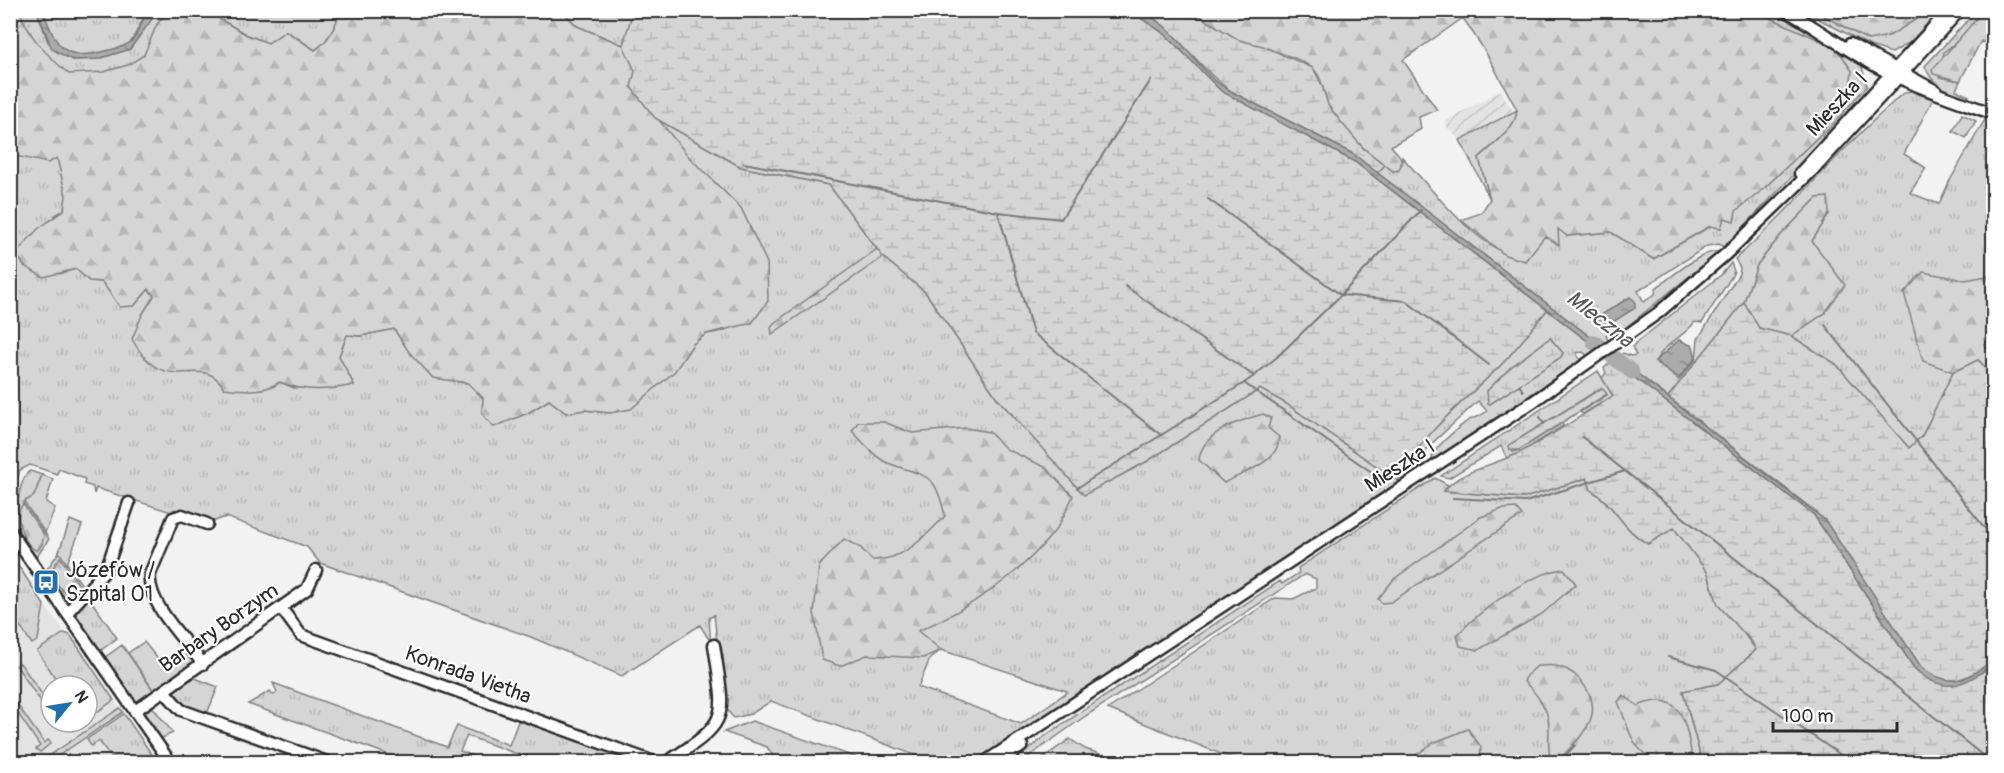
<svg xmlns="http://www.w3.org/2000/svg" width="2004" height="773" font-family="Pangolin,sans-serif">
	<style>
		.built { fill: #e3e3e3; fill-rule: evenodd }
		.industrial { fill: url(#industrial-furrows) }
		.grass { fill: url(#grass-tufts); stroke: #808080; stroke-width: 1.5; fill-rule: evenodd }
		.forest { fill: url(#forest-firs); stroke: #808080; stroke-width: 1.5 }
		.wetland { fill: url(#wetland-marsh); stroke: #808080; stroke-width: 1.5 }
		.garden { fill: #d5d5d5; stroke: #808080; stroke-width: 1.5 }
		.water { fill: url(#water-ripples); stroke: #787878; stroke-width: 1.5 }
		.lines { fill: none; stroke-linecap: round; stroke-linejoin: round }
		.stream { stroke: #787878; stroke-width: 2 }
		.river { stroke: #ababab; stroke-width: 15 }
		.minor-casing { stroke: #2b2b2b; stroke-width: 15 }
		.minor { stroke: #fff; stroke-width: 10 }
		.labels { text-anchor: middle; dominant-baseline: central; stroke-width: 4.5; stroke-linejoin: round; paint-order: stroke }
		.street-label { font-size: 21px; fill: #2b2b2b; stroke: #fff }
		.poi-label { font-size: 21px; fill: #2b2b2b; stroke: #fff; text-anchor: start }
		.water-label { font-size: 22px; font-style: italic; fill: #585858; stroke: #fff }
	</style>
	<defs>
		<pattern id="industrial-furrows" width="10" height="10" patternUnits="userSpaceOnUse" patternTransform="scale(1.5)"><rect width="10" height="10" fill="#e3e3e3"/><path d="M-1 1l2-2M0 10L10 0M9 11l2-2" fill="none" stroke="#c3c3c3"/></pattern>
		<pattern id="grass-tufts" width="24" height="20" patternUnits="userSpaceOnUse" patternTransform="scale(1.5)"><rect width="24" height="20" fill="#d5d5d5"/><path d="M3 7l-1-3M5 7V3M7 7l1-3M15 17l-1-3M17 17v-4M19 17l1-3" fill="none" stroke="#b7b7b7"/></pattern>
		<pattern id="forest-firs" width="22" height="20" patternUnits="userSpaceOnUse" patternTransform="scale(1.5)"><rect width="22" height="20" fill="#d5d5d5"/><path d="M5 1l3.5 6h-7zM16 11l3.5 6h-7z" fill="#b7b7b7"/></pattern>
		<pattern id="wetland-marsh" width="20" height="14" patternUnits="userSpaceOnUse" patternTransform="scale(1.5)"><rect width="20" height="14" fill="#d5d5d5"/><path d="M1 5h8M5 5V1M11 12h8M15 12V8" fill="none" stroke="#b7b7b7"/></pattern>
		<pattern id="water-ripples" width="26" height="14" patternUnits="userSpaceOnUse" patternTransform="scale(1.5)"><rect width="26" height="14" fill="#ababab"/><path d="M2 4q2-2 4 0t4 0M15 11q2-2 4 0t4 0" fill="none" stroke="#8b8b8b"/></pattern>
	</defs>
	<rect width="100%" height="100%" fill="#f2f2f2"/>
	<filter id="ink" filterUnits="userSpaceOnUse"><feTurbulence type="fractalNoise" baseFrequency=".0167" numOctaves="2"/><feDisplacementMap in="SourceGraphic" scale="12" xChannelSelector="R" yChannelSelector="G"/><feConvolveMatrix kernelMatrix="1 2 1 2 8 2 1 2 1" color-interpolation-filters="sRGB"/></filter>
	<g filter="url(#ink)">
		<path class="built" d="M 10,553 L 30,586 L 62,628 L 62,634 L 70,635 L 157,762 L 11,762 ZM 51,686 L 87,686 L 87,722 L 51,722 Z"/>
		<path class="industrial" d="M 1501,90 L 1514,113 L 1460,140 L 1447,127 L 1446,121 Z"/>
		<path class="grass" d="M 11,11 L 37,11 L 48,42 L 72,60 L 98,59 L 130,49 L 154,13 L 176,11 L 167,13 L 144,55 L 54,134 L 66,196 L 64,210 L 54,216 L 59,274 L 76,269 L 89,281 L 102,282 L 113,296 L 134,306 L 149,289 L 154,296 L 142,315 L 190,373 L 204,370 L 218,377 L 273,387 L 280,382 L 294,388 L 354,385 L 339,356 L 347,335 L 360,336 L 394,329 C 410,354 436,382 468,383 L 483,398 L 482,414 L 528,413 L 549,400 L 566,413 L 585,410 L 610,413 L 683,359 L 693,344 L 706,334 L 725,331 L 689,157 L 655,118 L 741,167 L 829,185 L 883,257 L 926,293 L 997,398 L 1084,494 L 1146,462 L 1260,389 L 1285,403 L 1398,481 C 1420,435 1463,402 1499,367 C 1516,349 1531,329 1547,310 L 1598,349 L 1588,356 L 1583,352 L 1576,353 L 1581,361 L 1432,460 C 1431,449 1457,429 1466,422 C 1473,417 1481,417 1487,411 L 1478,401 L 1428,447 L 1421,467 L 976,762 L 933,762 L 771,701 L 751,714 L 734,718 C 717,703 723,673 723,654 L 718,650 L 714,615 L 709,618 L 711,648 L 710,641 L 700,625 L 622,676 L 531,637 L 320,563 L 307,547 L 226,517 L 212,522 L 174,509 L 171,512 L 96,488 L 94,494 L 93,487 L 84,484 L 85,479 L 59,469 L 57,474 L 30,465 L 20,470 L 11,499 ZM 1550,338 L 1563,353 L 1561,357 L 1490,404 L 1487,391 L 1511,367 ZM 941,650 L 1067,691 L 1067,692 L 1021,724 L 918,687 L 930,659 Z
			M 43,11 L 150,11 L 143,19 L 131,42 C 113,54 75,63 58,45 C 50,37 47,21 43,11 Z
			M 206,11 L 340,11 C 336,26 329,42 315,50 L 286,31 L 268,43 L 247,35 Z
			M 562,11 L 633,11 L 633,16 L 623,45 L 577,26 Z
			M 1755,11 L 1773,11 L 1864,64 L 1862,67 L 1867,86 L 1822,136 L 1823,138 L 1806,162 L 1724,247 L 1719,244 L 1707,246 L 1638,291 L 1644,302 L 1655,294 L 1656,288 C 1669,279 1704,248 1719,252 L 1614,337 L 1609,330 L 1606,335 L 1608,341 L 1602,346 L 1377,173 L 1385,165 L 1393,171 L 1402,164 L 1402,157 C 1437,194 1474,247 1525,261 L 1545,235 L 1558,228 L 1567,236 L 1611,232 L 1653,259 L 1711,226 L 1721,228 L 1723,218 L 1760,192 L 1820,135 L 1830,120 L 1837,48 Z
			M 1804,11 L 1815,11 L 1868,40 L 1930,11 L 1946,11 L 1915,43 L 1912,41 L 1892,53 L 1870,46 Z
			M 1976,11 L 1983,11 L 1966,34 L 1944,52 L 1939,77 L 1960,81 L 1956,90 L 1969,96 L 1968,99 C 1948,93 1932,86 1925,66 Z
			M 1910,91 L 1933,99 L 1904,154 L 1926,168 L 1910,193 L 1939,204 L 1949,182 L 1987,116 L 1993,119 L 1993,375 L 1953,372 L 1922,436 L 1909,448 L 1836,364 L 1791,336 L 1825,313 L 1822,256 L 1812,241 L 1829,214 L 1817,198 L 1781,235 L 1757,265 L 1744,302 L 1668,397 L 1617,358 L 1623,353 L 1631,356 L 1636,355 L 1632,347 L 1636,343 L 1721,275 L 1731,263 L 1734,271 L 1732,276 L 1702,323 L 1695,322 C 1683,337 1663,345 1655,362 L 1679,380 L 1696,359 L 1698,339 L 1739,274 L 1740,268 L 1735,259 C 1789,213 1832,157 1885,110 C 1894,103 1898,94 1910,91 Z
			M 1517,110 C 1516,129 1492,145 1479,158 L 1490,199 L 1460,140 Z
			M 1598,371 L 1613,396 L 1583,414 L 1580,412 L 1607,395 L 1601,388 L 1509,445 L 1513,452 L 1519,450 L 1562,423 L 1563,426 L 1520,453 L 1507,458 L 1501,446 L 1449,478 L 1441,476 Z
			M 30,471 L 42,475 L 34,496 L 24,502 L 49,539 L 36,558 C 31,551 23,542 19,534 C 14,523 18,478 30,471 Z
			M 1435,478 L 1448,485 L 1444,491 L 1524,498 L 1587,478 L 1591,490 C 1615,504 1622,530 1648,544 L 1674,528 L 1708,573 L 1713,592 L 1756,650 L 1718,684 L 1683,691 L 1702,762 L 1241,762 L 1108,709 L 1275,598 L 1293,599 L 1316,588 L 1316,579 L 1305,574 L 1084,717 L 1021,762 L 1013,762 L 1049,733 L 1280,581 L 1282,584 L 1299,573 L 1298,568 Z
			M 59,552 L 84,588 L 71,603 L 67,603 L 45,572 Z
			M 10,553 L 44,605 L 38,640 L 32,644 L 11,613 Z
			M 88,596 L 117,638 L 100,651 L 75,616 L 74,610 Z
			M 64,633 L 70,635 L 114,700 L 87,719 L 87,686 L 61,686 L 37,651 Z
			M 122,645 L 155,693 L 140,702 L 132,698 L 104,658 Z
			M 20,663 L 51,707 L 51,717 L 16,665 Z
			M 195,678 L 218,687 L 206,716 L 181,706 L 171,691 L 185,682 Z
			M 273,683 L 447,747 L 457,726 L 509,745 L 519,719 L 644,762 L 540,762 L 467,736 L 460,751 L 490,762 L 409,762 L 248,704 L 270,691 L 273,695 L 277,692 Z
			M 10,694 L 44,743 L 48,740 L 51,743 L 40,752 L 36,749 L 40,746 L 11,703 Z
			M 151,705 L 173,733 L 160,739 C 152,728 139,717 151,705 Z
			M 120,708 L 123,712 L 49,762 L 40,762 Z
			M 124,714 L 157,762 L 115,762 L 99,741 L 91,746 L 87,739 Z
			M 752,721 L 869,762 L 772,762 L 774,757 L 767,747 L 724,732 Z
			M 1070,739 L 1085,749 L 1124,762 L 1037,762 Z"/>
		<path class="forest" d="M 455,10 L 493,15 L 501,11 L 562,11 L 577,26 L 623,45 L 636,71 L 632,87 L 689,157 L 741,208 L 767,263 L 768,301 L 752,323 L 706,334 L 693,344 L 675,371 L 631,409 L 610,413 L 585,410 L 566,413 L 549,400 L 528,413 L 494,427 L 482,414 L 483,398 L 468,383 L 433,378 L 409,352 L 394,329 L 360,336 L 347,335 L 339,356 L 354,385 C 328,390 306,393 280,382 C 263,393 244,390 224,388 C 201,349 167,403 132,339 L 142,315 L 154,296 L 149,289 L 134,306 L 120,307 L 102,282 L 89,281 L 76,269 L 43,277 L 24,266 L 16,253 L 38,229 L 64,210 L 66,196 L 57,158 L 48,163 L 11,155 L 11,11 L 20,11 C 28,37 49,57 69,74 L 103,72 L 128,65 L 144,55 L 157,24 L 167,13 L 176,11 L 206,11 L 247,35 L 268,43 L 286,31 L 315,50 C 329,41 336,26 340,11 Z
			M 1191,11 L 1755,11 L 1837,48 L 1852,71 L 1849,95 L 1820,135 L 1760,192 L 1736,211 L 1734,221 L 1724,218 L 1721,228 L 1710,226 L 1653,259 L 1611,232 L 1567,236 L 1558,229 L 1559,245 L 1545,236 L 1525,261 L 1505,255 L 1461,220 L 1481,213 L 1490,199 L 1479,158 C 1492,145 1516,130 1517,110 L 1485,51 L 1463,18 L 1403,60 L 1437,110 L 1419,117 L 1421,129 L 1391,146 C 1398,154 1405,158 1399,170 L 1393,171 C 1370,154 1341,132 1328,105 C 1323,94 1323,76 1312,68 C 1291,52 1262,50 1238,40 C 1222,32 1206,20 1191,11 Z
			M 1815,11 L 1930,11 L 1889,36 L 1868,40 Z
			M 1983,11 L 1993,11 L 1993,47 L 1981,41 L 1960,81 L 1933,74 L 1932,70 Z
			M 1828,197 L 1829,214 L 1812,241 L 1845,285 L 1825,313 L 1791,336 L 1759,328 L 1744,302 L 1757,265 L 1781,235 L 1817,198 Z
			M 877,249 L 883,257 L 772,334 L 771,327 L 774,323 Z
			M 1923,272 L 1965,280 L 1993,275 L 1993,331 L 1984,345 L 1993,353 L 1993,375 L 1978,360 L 1953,372 L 1923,361 L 1904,293 Z
			M 1263,414 L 1271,418 L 1268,428 L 1279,437 C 1280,462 1244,472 1224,483 L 1199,460 C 1202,432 1238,421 1263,414 Z
			M 858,422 L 884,422 L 912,433 L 966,428 L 989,432 L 1006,449 L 1045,467 L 1073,496 C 1067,508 1062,523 1053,533 C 1019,576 968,609 918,631 L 941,650 L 923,658 L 867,655 L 840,666 L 822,660 L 814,612 L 819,566 L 844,539 L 861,548 L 872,560 C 903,561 925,537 945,516 C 935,470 927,478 888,463 C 875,458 862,441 852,431 Z
			M 23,504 L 44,535 L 42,544 L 37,551 C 23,544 13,516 23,504 Z
			M 1516,508 L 1522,515 L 1391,602 L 1382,603 L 1378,599 L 1394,579 L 1481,517 L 1502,509 Z
			M 60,557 L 81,588 L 72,595 L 63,591 L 49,574 Z
			M 1564,569 L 1576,584 L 1542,614 L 1478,650 L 1460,646 L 1457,635 C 1481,610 1529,573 1564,569 Z
			M 1537,666 C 1544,666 1553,664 1560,667 C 1579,672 1598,698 1591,718 C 1586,734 1569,749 1557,761 L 1551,761 C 1546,745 1551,732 1548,718 C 1546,706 1533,689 1524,682 L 1526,676 Z
			M 1623,695 L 1638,706 C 1686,686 1686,730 1693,762 L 1655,762 L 1654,759 C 1630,749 1628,724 1618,702 Z
			M 1468,729 L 1481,747 L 1480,758 L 1484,762 L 1413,762 L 1411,759 L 1433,743 Z"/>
		<path class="wetland" d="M 633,11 L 1130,11 L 1165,34 L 1221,91 L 1355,162 L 1547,310 C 1531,329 1516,350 1499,367 C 1463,402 1420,435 1398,481 L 1285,403 L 1260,389 L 1146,462 L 1084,495 L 997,398 L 926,293 L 883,257 L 829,185 L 741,167 L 655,118 L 631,87 L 635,71 L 623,45 Z
			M 1141,11 L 1191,11 L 1239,40 L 1263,46 L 1313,68 L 1322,85 L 1328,105 L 1341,122 L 1363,148 L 1385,165 L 1377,173 L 1353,154 L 1234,93 C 1199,70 1178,31 1141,11 Z
			M 1744,302 L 1759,328 L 1791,336 L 1836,364 L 1909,448 L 1922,436 L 1953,372 L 1978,360 L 1993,375 L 1993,660 C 1966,680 1951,690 1921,667 L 1816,512 L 1668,397 Z
			M 1550,338 L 1563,353 L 1561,357 L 1490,404 L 1488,403 L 1487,391 L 1511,367 Z
			M 1613,361 L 1814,515 L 1914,668 C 1944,696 1963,685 1993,665 L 1993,762 L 1702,762 L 1683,691 L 1718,684 L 1756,650 L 1752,642 L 1718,605 L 1708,573 L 1674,528 L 1648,544 C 1622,530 1615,504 1591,490 L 1587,478 L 1524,498 L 1444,491 C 1458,471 1500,463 1521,452 C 1553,435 1582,415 1613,396 L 1602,378 L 1606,373 L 1604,368 Z
			M 1602,388 L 1607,394 L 1519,450 L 1510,450 L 1509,445 Z"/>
		<path class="garden" d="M 1962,114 L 1976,121 L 1966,138 L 1953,131 Z
			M 42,475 L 53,479 L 46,502 L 55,508 L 45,533 L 24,502 L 34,496 Z
			M 70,520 L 82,525 L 67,564 L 59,552 Z
			M 144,642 L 162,664 L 186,647 L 195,663 L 154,691 L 128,653 Z"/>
		<path class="water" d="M 37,11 L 43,11 C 57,47 63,62 106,51 C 114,49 126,47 132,41 C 139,33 141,21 148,12 L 158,11 L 130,49 L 98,59 L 72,60 L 52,49 Z
			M 1130,11 C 1163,10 1191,59 1214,80 C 1220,85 1227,89 1234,93 L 1353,154 L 1602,346 L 1598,349 L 1355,162 L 1221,91 L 1165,34 Z
			M 1630,297 L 1635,301 L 1635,308 L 1605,327 L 1601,325 L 1598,317 Z
			M 1679,340 L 1693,346 L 1696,358 L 1679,378 L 1655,361 Z
			M 1617,358 L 1825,520 L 1921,667 C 1951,690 1966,680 1993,660 L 1993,665 C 1962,685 1945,697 1914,668 L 1814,515 L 1613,361 Z"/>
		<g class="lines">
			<path class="stream" d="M 744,163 L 998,212 L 1061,219 L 1151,80
				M 1208,199 L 1341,295 L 1277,357 L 1254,376
				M 998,212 L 1033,333 L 1161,435
				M 1125,286 L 1254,376 L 1244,383
				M 1341,295 L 1406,301 L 1489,365
				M 1341,295 L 1421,210
				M 1825,325 L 1994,540
				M 1519,385 L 1523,391
				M 1540,417 L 1544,424
				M 1582,437 L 1991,762
				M 1077,488 L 1244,383 L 1373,473
				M 1453,498 L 1525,502 L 1625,471
				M 1668,657 L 1716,670 L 1851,762
				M 1560,762 L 1575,745"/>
			<path class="river" d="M 1594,342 L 1632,372"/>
			<g class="minor-casing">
				<path id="minor" d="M 1785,10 C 1814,26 1839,45 1867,61 C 1907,85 1950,98 1994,114
					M 1850,44 L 1936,91
					M 1800,173 L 1949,10
					M 10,531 L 170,762
					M 281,608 L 301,635 L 654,762
					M 67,613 L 106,570 L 129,503
					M 203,664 C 186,641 146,603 150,574 L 173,518 L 182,515 L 207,524
					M 164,691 L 181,710 L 327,762
					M 135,711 L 307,589 L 316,570
					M 667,762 C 732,720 725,719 714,645
					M 985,762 L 1534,401 L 1658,313 L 1726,254 L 1819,164 L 1960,10
					M 1000,762 L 1022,746"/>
			</g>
			<use href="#minor" class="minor"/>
		</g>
	</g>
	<defs>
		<g id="bus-square" transform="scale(1.35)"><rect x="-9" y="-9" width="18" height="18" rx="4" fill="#1f6fb2" stroke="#fff"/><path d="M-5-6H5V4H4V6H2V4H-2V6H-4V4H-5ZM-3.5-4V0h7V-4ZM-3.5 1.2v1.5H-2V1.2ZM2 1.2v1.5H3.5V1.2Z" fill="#fff"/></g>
	</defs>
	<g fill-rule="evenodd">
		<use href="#bus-square" x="46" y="582"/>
	</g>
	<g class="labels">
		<g class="street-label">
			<text transform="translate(1837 104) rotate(-47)">Mieszka I</text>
			<text transform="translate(1400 466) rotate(-33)">Mieszka I</text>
			<text transform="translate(219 628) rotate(-35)">Barbary Borzym</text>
			<text transform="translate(468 675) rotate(20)">Konrada Vietha</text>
		</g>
		<g class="poi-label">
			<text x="66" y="570">Józefów /<tspan x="66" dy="24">Szpital 01</tspan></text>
		</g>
		<g class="water-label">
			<text transform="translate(1600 319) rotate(38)">Mleczna</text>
		</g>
	</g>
	<rect width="2004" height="773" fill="none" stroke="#fff" stroke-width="36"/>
	<rect x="18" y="18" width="1968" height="737" fill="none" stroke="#2b2b2b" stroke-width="2" filter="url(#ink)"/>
	<g transform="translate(69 704) rotate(60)"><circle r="28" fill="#ffffff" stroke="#aaaaaa" stroke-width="1.5"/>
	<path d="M0-4.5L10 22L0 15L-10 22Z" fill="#1f6fb2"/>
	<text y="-9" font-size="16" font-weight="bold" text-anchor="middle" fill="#2b2b2b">N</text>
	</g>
	<path d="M1773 722v9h124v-9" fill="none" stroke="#2b2b2b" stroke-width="3"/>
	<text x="1782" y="722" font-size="18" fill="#2b2b2b" stroke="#ffffff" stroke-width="4.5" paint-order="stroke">100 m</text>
</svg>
